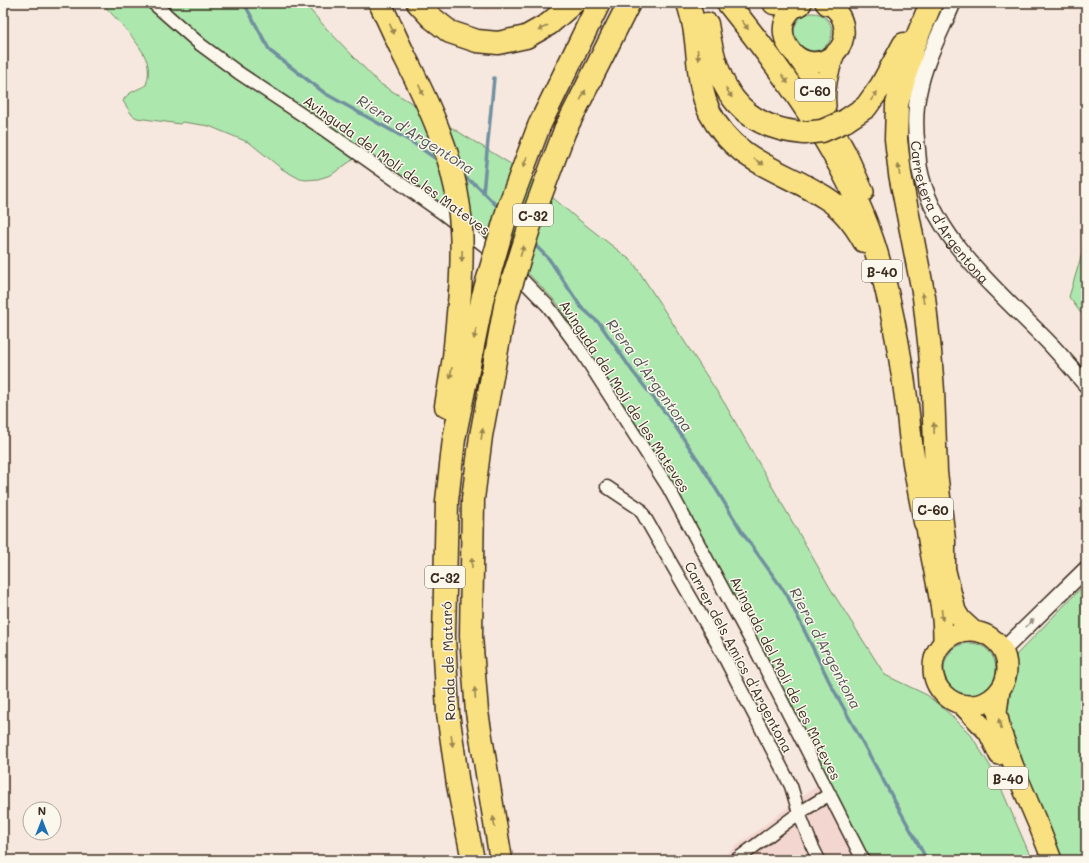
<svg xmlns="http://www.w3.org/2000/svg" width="1089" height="863" font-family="Mali,sans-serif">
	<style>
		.built { fill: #f2d6cf }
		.green { fill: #ace7ad; stroke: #748866 }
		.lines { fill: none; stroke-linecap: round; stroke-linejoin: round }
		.stream { stroke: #7190a0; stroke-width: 3.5 }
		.minor-casing { stroke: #3b2a1e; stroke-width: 15 }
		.tertiary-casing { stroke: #3b2a1e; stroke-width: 18 }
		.primary-casing { stroke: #3b2a1e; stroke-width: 22 }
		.motorway-casing { stroke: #3b2a1e; stroke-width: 25 }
		.minor { stroke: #fbf7ec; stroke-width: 12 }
		.tertiary { stroke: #fbf7ec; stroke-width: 15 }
		.primary { stroke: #f9e181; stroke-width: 19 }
		.motorway { stroke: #f9e181; stroke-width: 22 }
		.motorway-bridge-casing { stroke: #3b2a1e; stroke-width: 25; stroke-linecap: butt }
		.motorway-bridge { stroke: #f9e181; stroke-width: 22 }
		.oneway { fill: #9a8650 }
		.oneway2 { fill: #9b9085 }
		.labels { text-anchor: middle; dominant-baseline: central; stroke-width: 3; stroke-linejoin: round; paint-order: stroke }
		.shield { fill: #fbf7ec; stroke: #75685c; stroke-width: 1 }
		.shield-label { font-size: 13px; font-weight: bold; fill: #3b2a1e }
		.street-label { font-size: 14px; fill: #3b2a1e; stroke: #fbf7ec }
		.water-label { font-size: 15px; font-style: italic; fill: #525454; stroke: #fbf7ec }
	</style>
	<rect width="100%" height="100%" fill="#f7e8df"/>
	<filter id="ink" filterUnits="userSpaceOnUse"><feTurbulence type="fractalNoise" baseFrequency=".025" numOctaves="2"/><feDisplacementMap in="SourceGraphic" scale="8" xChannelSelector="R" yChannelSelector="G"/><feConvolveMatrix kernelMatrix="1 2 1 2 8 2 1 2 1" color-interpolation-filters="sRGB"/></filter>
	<g filter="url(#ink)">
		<path class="built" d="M 466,3 L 522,3 L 513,7 L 499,10 L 485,10 L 474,8 Z
			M 828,780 L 869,860 L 718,860 L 808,792 Z"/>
		<path class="green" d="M 102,3 L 304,3 L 326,28 L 379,83 L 514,166 L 536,183 L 574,216 L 633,262 L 725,404 L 833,593 L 885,675 L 927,695 L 952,716 L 971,735 L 995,774 L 1032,860 L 869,860 L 669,476 L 608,380 L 556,302 L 511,256 L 434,197 L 361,150 L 358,156 L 331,175 L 318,179 L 306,180 L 300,179 L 282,169 L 250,143 L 209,126 L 182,122 L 180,124 L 137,118 L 132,115 L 123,101 C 127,92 138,90 146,85 C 148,79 149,73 148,66 C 146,48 115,18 102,3 Z
			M794 32a19 19 0 1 1 38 0a19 19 0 1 1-38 0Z
			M 1086,240 L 1086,320 L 1069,297 Z
			M 1086,583 L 1086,860 L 1062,860 L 1031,786 L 1007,715 L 1016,655 Z
			M944 669a26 26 0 1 1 52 0a26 26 0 1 1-52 0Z"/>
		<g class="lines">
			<path class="stream" d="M 244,3 L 270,51 L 326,94 L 412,142 L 439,161
				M 461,175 L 476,185 L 500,209
				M 483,193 L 494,78
				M 532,242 L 549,259 L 581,307 L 600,324 L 633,372 L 671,420 L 702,466 L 744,535 L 787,595 L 830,683 L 927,860"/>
			<g class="minor-casing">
				<path id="minor" d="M 153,3 L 201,45 L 239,73 L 319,126 L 441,212 L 502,259 L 548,306 L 583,354 L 668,487 L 758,654 L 863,860
					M 607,487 L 640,509 L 718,645 L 791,786 L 799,813 L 812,846 L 819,860
					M 736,860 L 799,813 L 830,794"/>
			</g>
			<g class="tertiary-casing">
				<g id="tertiary">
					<path id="s1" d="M 953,3 C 941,32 925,60 919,91 C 915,108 915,127 917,145 C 918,152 918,159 919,166 C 932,240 1004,295 1052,346 C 1064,359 1075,372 1086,385"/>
					<path d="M 1002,651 L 1086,569"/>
				</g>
			</g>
			<g class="primary-casing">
				<path id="primary" d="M 802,3 C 758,25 801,84 835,53 C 842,47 845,38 844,29 C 843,17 836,7 825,3
					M 797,57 L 812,79 L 820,104 L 846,152 L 864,192
					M 826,106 C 824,87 829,71 835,53
					M 924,506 C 926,553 944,597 943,643
					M 941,551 L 956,611 L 961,619 L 974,631
					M933 668a37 37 0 1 1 74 0a37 37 0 1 1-74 0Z
					M 1000,690 L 997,712 L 1002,734 L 1017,775 L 1040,829 L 1052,860
					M 961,704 L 988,732 L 999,755"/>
			</g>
			<g class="motorway-casing">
				<path id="motorway" d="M 380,3 L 404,55
					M 418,3 L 432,18 L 450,32 L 477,41 L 498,43 L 526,37 L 549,24 L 573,3
					M 688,3 C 691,13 694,23 695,33 C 699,60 698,88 710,113 C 736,163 783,170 826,198 C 842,208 855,225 864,241
					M 728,3 C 784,73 845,157 873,242 C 890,294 900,351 907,405 C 909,422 910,439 913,456 C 916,478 921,500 925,522
					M 774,3 L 799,5
					M 931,3 L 913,47 L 897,104 L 896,139 L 900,174 L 924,297 L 930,351 L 933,391 L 936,472 L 944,540 L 944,566
					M 828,4 L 834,3
					M 707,24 C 716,84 737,128 804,133
					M 845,121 L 866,107 L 881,86 L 904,44
					M 539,126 L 599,3
					M 565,130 L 629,3
					M 446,406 L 454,357 L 460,292
					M 473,860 L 458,785 L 448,713 L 444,636 L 447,501 L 454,439 L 483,296
					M 501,860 L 477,712 L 471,636 L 473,499 L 481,436 L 506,301"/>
			</g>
			<use href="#minor" class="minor"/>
			<use href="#tertiary" class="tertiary"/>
			<use href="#primary" class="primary"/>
			<use href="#motorway" class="motorway"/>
			<g class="motorway-bridge-casing">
				<path id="motorway-bridge" d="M 404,55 C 428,103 452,153 459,207 C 463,235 462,264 460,292
					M 804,133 L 822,131 L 845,121
					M 483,296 L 508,209 L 539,126
					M 506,301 L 533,216 L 565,130"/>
			</g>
			<use href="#motorway-bridge" class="motorway-bridge"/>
		</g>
		<defs><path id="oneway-solid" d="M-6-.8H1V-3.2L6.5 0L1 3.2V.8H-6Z"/></defs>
		<g class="oneway">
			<use href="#oneway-solid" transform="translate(745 25) rotate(53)"/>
			<use href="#oneway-solid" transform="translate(543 28) rotate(151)"/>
			<use href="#oneway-solid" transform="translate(392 29) rotate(65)"/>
			<use href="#oneway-solid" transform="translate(698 55) rotate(84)"/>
			<use href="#oneway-solid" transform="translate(785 79) rotate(56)"/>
			<use href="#oneway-solid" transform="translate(421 90) rotate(67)"/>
			<use href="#oneway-solid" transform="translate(729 93) rotate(57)"/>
			<use href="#oneway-solid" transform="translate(583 95) rotate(-63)"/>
			<use href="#oneway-solid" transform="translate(874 96) rotate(-54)"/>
			<use href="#oneway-solid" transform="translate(525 162) rotate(111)"/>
			<use href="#oneway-solid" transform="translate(759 162) rotate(31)"/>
			<use href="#oneway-solid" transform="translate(899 170) rotate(-97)"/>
			<use href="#oneway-solid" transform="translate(522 251) rotate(-73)"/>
			<use href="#oneway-solid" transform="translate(462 256) rotate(92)"/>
			<use href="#oneway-solid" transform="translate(923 298) rotate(-98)"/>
			<use href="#oneway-solid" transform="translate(475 334) rotate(102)"/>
			<use href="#oneway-solid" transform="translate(451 373) rotate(99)"/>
			<use href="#oneway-solid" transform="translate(934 428) rotate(-92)"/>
			<use href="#oneway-solid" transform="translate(482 434) rotate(-81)"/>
			<use href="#oneway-solid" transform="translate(472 563) rotate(-89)"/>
			<use href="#oneway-solid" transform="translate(942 615) rotate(85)"/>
			<use href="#oneway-solid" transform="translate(475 693) rotate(-94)"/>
			<use href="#oneway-solid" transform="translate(1000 724) rotate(-104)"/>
			<use href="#oneway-solid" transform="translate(452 741) rotate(82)"/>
			<use href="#oneway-solid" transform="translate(494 822) rotate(-99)"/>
		</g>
		<use class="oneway2" href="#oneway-solid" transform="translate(1030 623) rotate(-44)"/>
	</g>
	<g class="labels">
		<g class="shield">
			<rect x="795" y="79" width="40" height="22" rx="3"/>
			<rect x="513" y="204" width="40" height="22" rx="3"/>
			<rect x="862" y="260" width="40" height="22" rx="3"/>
			<rect x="913" y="498" width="40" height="22" rx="3"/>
			<rect x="425" y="566" width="40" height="22" rx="3"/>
			<rect x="988" y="767" width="40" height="22" rx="3"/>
		</g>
		<g class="shield-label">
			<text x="815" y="90">C-60</text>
			<text x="533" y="215">C-32</text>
			<text x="882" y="271">B-40</text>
			<text x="933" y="509">C-60</text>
			<text x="445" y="577">C-32</text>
			<text x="1008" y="778">B-40</text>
		</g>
		<g class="street-label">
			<text transform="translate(397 165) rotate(36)">Avinguda del Molí de les Mateves</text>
			<text stroke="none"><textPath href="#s1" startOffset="225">Carretera d'Argentona</textPath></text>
			<text transform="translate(625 396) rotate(57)">Avinguda del Molí de les Mateves</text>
			<text transform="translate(739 657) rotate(62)">Carrer dels Amics d'Argentona</text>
			<text transform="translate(448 661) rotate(-92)">Ronda de Mataró</text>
			<text transform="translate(786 678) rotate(63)">Avinguda del Molí de les Mateves</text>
		</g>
		<g class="water-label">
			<text transform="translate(416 134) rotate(32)">Riera d'Argentona</text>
			<text transform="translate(650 375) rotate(54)">Riera d'Argentona</text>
			<text transform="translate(826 648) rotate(62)">Riera d'Argentona</text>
		</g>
	</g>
	<rect width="1089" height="863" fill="none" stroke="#fbf7ec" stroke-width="16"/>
	<rect x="8" y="8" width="1073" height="847" fill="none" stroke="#3b2a1e" stroke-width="1.5" filter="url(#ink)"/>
	<g transform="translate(42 821)"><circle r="19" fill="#fbf7ec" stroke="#aea59a"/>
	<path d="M0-3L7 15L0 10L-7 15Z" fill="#1f6fb2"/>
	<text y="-6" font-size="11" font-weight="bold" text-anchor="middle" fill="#3b2a1e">N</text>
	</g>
</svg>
